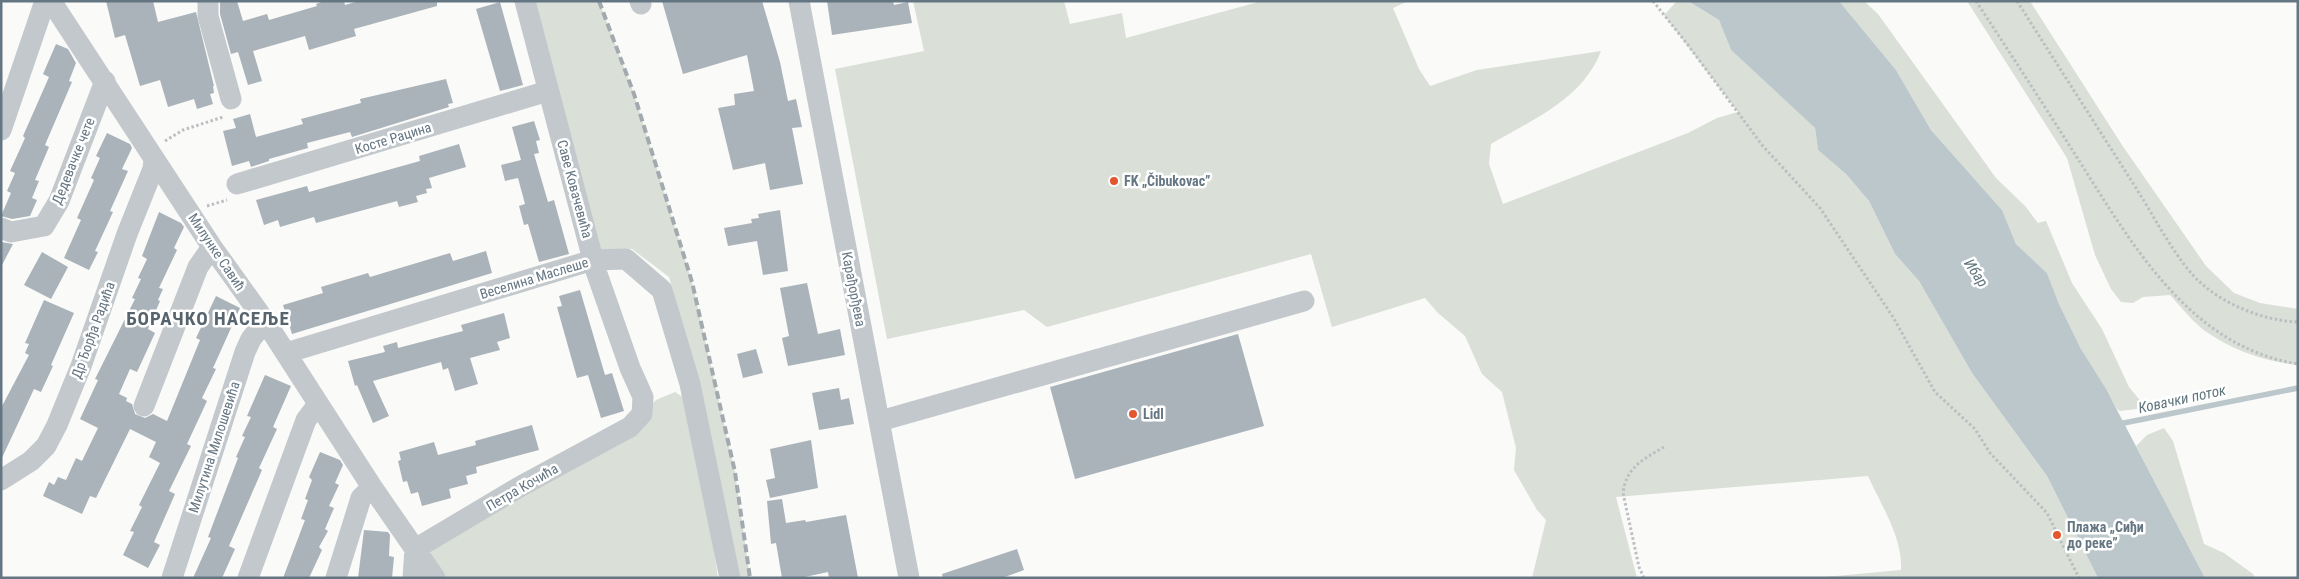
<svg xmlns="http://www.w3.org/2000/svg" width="2299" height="579" font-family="'Roboto Condensed',sans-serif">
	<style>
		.green { fill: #dadfd7 }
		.water { fill: #bbc7cb }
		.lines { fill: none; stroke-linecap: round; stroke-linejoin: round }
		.stream { stroke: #bbc7cb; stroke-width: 5.5 }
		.building { fill: #aab3b9 }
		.path { stroke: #bbbfc2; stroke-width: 3; stroke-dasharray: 2.5 2.5; stroke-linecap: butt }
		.minor { stroke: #c3c8cc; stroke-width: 21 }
		.rail { stroke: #a2aab0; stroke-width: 4; stroke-dasharray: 8 4; stroke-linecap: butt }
		.poi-dot { fill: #e4572e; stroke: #fff; stroke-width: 2 }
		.labels { text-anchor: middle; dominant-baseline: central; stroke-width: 5; stroke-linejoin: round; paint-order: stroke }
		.street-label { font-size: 14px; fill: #657683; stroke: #fff }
		.poi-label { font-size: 14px; font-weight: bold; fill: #657683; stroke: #fff; text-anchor: start }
		.water-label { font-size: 15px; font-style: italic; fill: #60757c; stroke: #fff }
		.district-label { font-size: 19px; font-weight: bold; letter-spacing: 1px; fill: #57646e; stroke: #fff }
	</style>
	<rect width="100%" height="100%" fill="#fafaf8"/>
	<path class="green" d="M 525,1 L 599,1 L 634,94 L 692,282 L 735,472 L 750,578 L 731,578 L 696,372 L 669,277 L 632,249 L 615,249 L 593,260 Z
		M 913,1 L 1064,1 L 1070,24 L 1122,13 L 1126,38 L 1262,1 L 1408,1 L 1393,8 L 1419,69 L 1430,86 L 1477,70 L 1601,51 C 1583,99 1532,120 1491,144 L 1489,164 L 1503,204 L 1688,133 L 1717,118 L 1738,112 L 1664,15 L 1677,1 L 1688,1 L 1719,20 L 1731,50 L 1815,128 L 1818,150 L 1846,174 L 1869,201 L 1895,254 L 1919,281 L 1972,373 L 2047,476 L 2098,578 L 1814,578 L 1901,570 C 1903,538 1881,505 1868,476 L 1616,497 L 1637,578 L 1532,578 L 1546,520 L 1537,510 L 1514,470 L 1516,448 L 1502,392 L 1482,374 L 1465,336 L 1437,312 L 1425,298 L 1332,327 L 1311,254 L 1047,327 L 1024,310 L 887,339 L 835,69 L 924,51 Z
		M 1839,1 L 1864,1 L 1878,14 L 1996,178 L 2025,206 L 2038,223 L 2046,221 L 2072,283 L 2102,329 L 2129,387 L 2143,404 L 2137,409 L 2120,411 L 2117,409 L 2081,349 L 2059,304 L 2047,273 L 2016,244 L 2002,210 L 1931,130 L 1896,70 Z
		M 1967,1 L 2030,1 L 2122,145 L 2206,266 L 2234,293 L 2260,303 L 2298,309 L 2298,365 C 2266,362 2232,350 2205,331 C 2192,321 2181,307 2170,295 L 2143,297 L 2133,303 L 2121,302 L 2111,289 L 2095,255 L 2067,158 Z
		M 675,392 L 684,398 L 704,477 L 718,578 L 436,578 L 415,549 L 630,427 L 656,400 Z
		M 2164,428 L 2173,441 L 2204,544 L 2224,553 L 2253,574 L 2255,578 L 2205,578 L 2136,446 L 2147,435 Z"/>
	<path class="water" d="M 1688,1 L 1839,1 L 1896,70 L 1931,130 L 2002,210 L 2016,244 L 2047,273 L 2059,304 L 2081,349 L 2106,389 L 2205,578 L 2098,578 L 2047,476 L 1972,373 L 1919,281 L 1895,254 L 1869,201 L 1846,174 L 1818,150 L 1815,128 L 1731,50 L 1719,20 Z"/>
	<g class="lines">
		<path class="stream" d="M 2119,424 L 2298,388"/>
	</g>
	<path class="building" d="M 106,1 L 153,1 L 158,22 L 196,12 L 214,86 L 213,86 L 214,93 L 210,94 L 213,104 L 197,109 L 194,99 L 168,107 L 160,80 L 140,86 L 125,35 L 115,38 Z
		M 220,1 L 237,1 L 243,21 L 267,14 L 269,20 L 317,6 L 316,4 L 324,1 L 344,1 L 345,5 L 359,1 L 437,1 L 437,6 L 354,29 L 356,36 L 309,50 L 305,36 L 253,51 L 262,81 L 248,85 L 238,52 L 231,54 L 220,14 Z
		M 662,1 L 762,1 L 780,62 L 788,101 L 796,99 L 802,127 L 792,128 L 803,184 L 770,190 L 765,163 L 733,170 L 718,108 L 735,105 L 734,94 L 754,91 L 747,55 L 683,74 Z
		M 827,1 L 893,1 L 894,5 L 908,2 L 912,23 L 832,35 Z
		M 500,2 L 523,85 L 500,91 L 476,9 Z
		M 56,44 L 68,49 L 76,63 L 69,81 L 72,82 L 45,145 L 49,147 L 35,180 L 39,181 L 32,198 L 37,200 L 30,216 L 12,219 L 1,216 L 11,193 L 7,191 L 15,173 L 10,171 L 25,138 L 23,136 L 49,77 L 43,74 Z
		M 446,79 L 453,103 L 448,104 L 449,107 L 352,137 L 350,132 L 307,143 L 308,148 L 269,159 L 269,161 L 251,167 L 249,161 L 232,166 L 223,131 L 236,128 L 233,119 L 250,114 L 256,137 L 303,124 L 301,119 L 361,103 L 360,99 Z
		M 534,121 L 540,140 L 536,141 L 539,153 L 534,154 L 548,202 L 554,200 L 569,254 L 539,262 L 528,224 L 524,225 L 519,206 L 525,204 L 518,178 L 505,181 L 501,165 L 521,160 L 512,127 Z
		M 107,133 L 130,144 L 132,148 L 122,169 L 128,171 L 110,211 L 113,212 L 95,251 L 98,252 L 89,270 L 64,258 L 81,220 L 77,218 L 94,180 L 91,178 L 100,158 L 96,156 Z
		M 459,144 L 466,167 L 429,178 L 432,188 L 426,189 L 427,193 L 416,196 L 418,202 L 399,207 L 397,201 L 316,223 L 314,217 L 280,227 L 278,220 L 264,225 L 256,200 L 307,186 L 309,192 L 420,161 L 419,156 Z
		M 780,210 L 788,271 L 763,275 L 757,241 L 728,246 L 724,228 L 752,223 L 751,219 L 759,218 L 758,214 Z
		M 159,212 L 181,223 L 184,227 L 174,248 L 177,250 L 159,288 L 163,289 L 158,300 L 160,301 L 148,329 L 155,333 L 137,372 L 130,369 L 119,394 L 127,398 L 126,401 L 132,404 L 135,414 L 145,418 L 153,414 L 167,421 L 200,340 L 196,338 L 216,296 L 240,308 L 213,368 L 216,369 L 202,398 L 207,401 L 187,444 L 191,446 L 169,491 L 175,494 L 154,542 L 160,545 L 148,568 L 123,555 L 134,532 L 130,531 L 142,507 L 139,505 L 160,463 L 149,457 L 156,442 L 130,429 L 96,498 L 90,496 L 82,514 L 43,496 L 49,482 L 54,485 L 58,477 L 66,480 L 76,458 L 82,461 L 98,428 L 80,419 L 98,380 L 95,379 L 135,299 L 132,298 L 141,279 L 138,278 L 147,259 L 142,256 Z
		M 1,242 L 13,244 L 1,267 Z
		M 486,251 L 492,273 L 292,334 L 283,305 L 323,293 L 321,287 L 368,273 L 370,277 L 450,253 L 453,261 Z
		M 42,252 L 68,267 L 51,299 L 24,285 Z
		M 807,283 L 818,334 L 840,329 L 845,355 L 788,366 L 782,338 L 789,336 L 780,288 Z
		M 580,290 L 605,375 L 612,373 L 624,411 L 601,418 L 588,375 L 577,378 L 557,307 L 562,306 L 559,296 Z
		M 44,300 L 74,313 L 51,365 L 53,366 L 41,392 L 34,389 L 1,460 L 1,408 L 29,355 L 25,353 L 29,344 L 25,343 Z
		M 504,313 L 510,338 L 497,342 L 500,350 L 470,358 L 478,384 L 455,391 L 448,368 L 443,370 L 441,362 L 373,381 L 389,416 L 373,423 L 357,385 L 355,386 L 348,361 L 385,352 L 383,346 L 397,342 L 398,348 L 463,331 L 461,325 Z
		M 1238,334 L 1264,426 L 1075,479 L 1050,387 Z
		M 756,349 L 763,373 L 743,378 L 737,354 Z
		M 265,375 L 291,386 L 273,427 L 277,429 L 259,468 L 262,470 L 229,546 L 235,549 L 222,578 L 193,578 L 211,538 L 208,537 L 238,458 L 236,457 L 245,437 L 242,436 L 251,417 L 247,416 Z
		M 839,388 L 841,400 L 849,398 L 854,424 L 819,430 L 812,393 Z
		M 532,425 L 539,450 L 476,467 L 477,473 L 466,476 L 468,484 L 449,489 L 451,498 L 422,506 L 418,492 L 411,494 L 407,481 L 403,482 L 398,461 L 401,460 L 399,452 L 434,442 L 438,455 L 476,445 L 475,441 Z
		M 811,440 L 818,488 L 770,498 L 766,480 L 775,478 L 770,449 Z
		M 320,452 L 340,460 L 343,465 L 335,483 L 339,485 L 329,506 L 334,508 L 325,529 L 328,531 L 319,547 L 322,550 L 309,578 L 283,578 L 305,520 L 301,519 L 308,500 L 305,499 L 312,480 L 309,477 Z
		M 782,499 L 786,523 L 805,520 L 806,522 L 846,515 L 858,578 L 829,578 L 828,572 L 800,578 L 782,578 L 776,543 L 771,544 L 767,501 Z
		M 364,530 L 388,532 L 390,535 L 389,556 L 394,557 L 392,578 L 358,578 Z
		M 1017,549 L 1024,570 L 1002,578 L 943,578 L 942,574 Z"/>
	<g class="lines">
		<path class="path" d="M 1653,1 L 1688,45 L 1762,145 L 1820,208 L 1893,317 L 1935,392 L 1975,429 L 1990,453 L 2047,513 L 2079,578
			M 1976,1 C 2008,50 2040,99 2071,148 C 2127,235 2185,346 2298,364
			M 2017,1 C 2058,66 2100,131 2141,196 C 2157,222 2179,264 2201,283 C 2225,305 2265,321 2298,322
			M 165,141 L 183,130 L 223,117
			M 207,206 L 227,200
			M 1644,578 L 1639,567 L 1623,493 C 1626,467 1644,459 1664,447"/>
		<path class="minor" d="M 51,1 L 212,247 L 265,321 L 372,487 L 435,578
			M 208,1 L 208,16 L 231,99
			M 640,1 L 641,4
			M 799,1 L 909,578
			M 1,130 L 45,1
			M 237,184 L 548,91
			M 1,228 L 11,232 L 44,226 L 59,201 L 105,81
			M 286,353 L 593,260 L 626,259 L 662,290 L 690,384 L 730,578
			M 144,406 L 198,267 L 212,247
			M 880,421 L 1304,301
			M 1,480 L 31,461 L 46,446 L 57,425 L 81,366 L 127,234 L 153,169 L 154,159
			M 172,578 L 245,352 L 251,339 L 265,321
			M 248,578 L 306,420 L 318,404
			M 336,578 L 361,498 L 372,487
			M 413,578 L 415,549 L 521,486 L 630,427 L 642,414 L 643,397 L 630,368 L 596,271 L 525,1"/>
		<path class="rail" d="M 599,1 L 634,94 L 692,282 L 735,472 L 750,578"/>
	</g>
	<g class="poi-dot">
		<circle cx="1114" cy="181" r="5"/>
		<circle cx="1133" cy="414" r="5"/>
		<circle cx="2057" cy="535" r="5"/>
	</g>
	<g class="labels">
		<g class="street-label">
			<text transform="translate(393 138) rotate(-17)">Косте Рацина</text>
			<text transform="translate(73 161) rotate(-68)">Дедевачке чете</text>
			<text transform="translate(575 189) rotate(75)">Саве Ковачевића</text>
			<text transform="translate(217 252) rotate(56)">Милунке Савић</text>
			<text transform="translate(534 278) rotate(-17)">Веселина Маслеше</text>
			<text transform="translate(854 289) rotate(79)">Карађорђева</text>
			<text transform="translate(93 330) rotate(-70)">Др Ђорђа Радића</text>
			<text transform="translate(214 447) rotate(-72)">Милутина Милошевића</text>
			<text transform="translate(522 487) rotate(-30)">Петра Кочића</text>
		</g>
		<g class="poi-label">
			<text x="1124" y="181">FK „Čibukovac”</text>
			<text x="1143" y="414">Lidl</text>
			<text x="2067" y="527">Плажа „Сиђи<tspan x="2067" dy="16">до реке”</tspan></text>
		</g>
		<g class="water-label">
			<text transform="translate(1976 273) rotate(56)">Ибар</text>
			<text transform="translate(2182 399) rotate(-12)">Ковачки поток</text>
		</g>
		<g class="district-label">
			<text x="208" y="318">БОРАЧКО НАСЕЉЕ</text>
		</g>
	</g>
	<rect width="2299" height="579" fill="none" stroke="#657683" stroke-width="5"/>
</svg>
